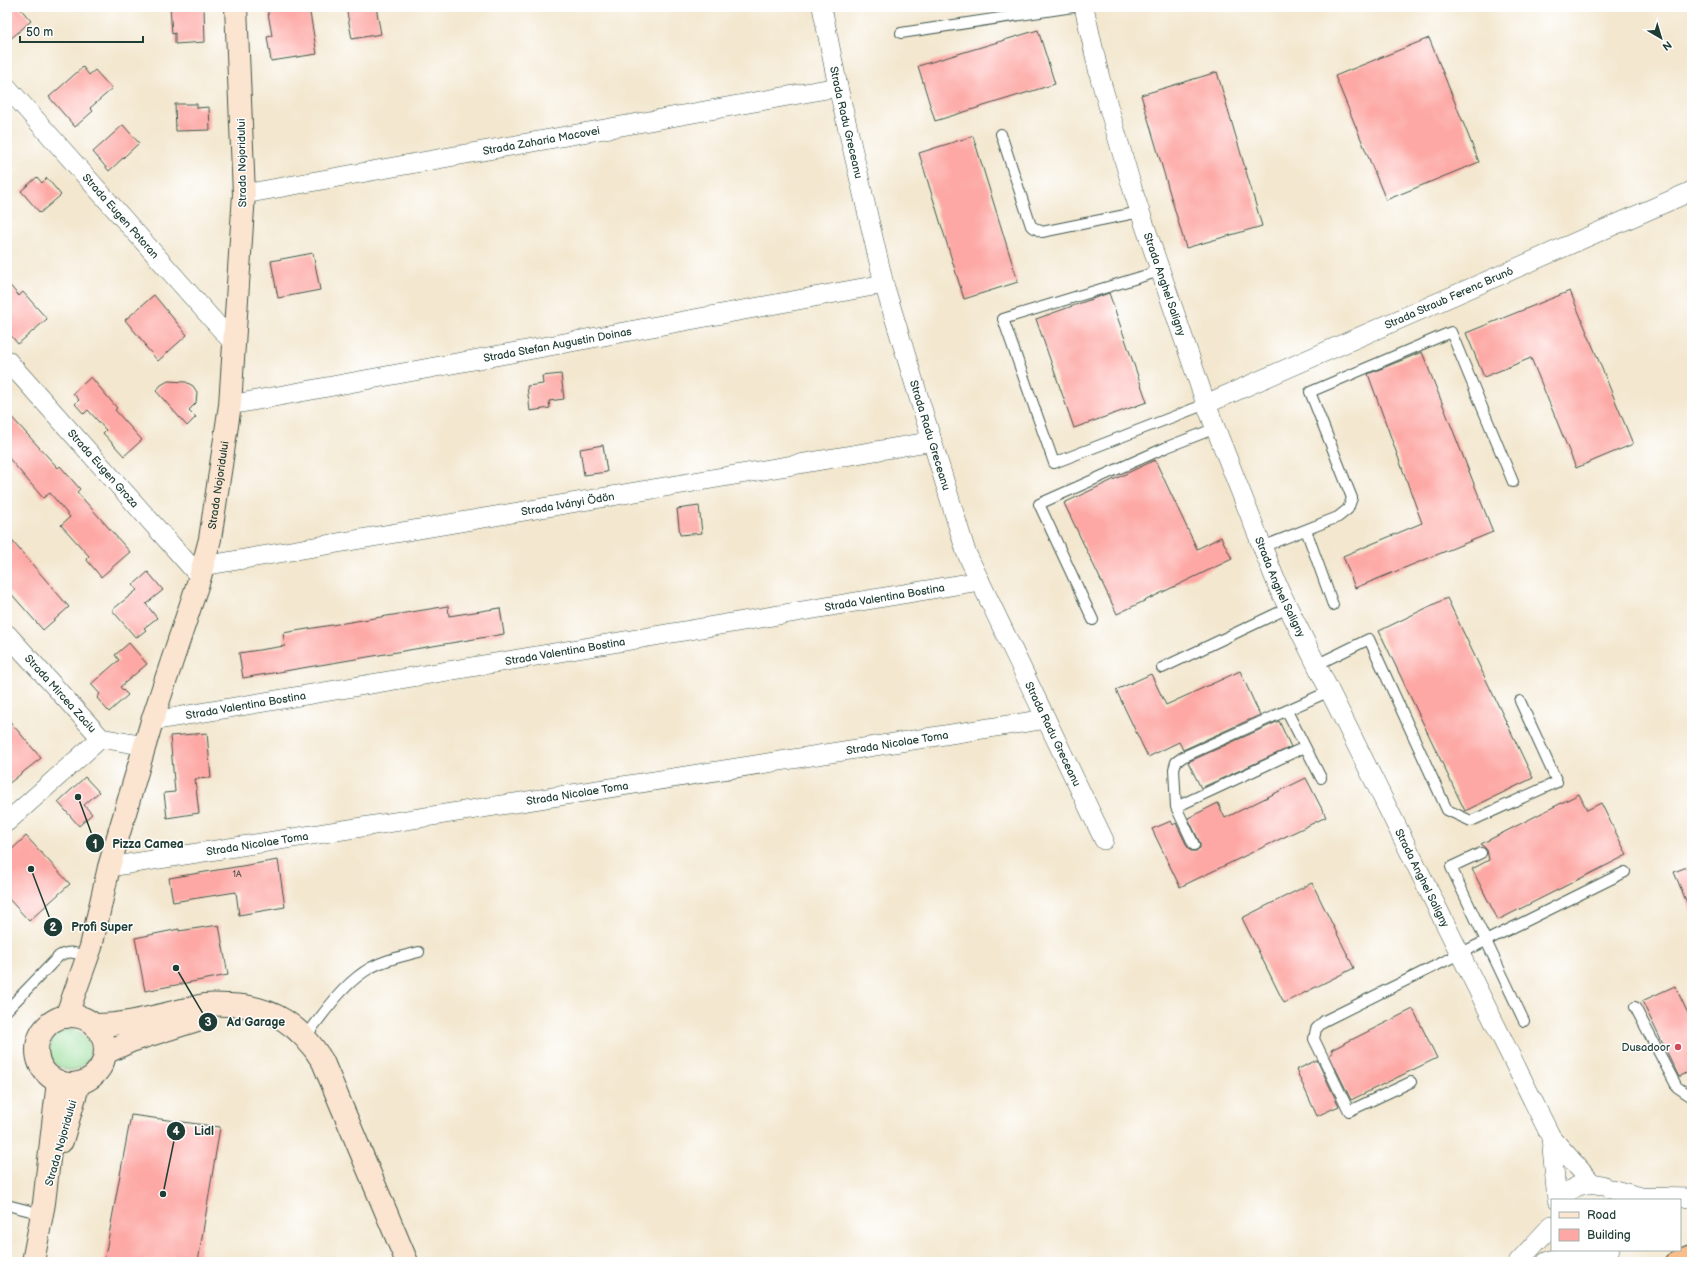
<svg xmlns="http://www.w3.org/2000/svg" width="1699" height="1269" font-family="'Balsamiq Sans',sans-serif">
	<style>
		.green { fill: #95dc97; stroke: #5a8c66 }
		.building { fill: #fda8a4 }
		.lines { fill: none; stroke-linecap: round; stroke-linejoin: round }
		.service-casing { stroke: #3f564b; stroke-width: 12 }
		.minor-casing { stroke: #3f564b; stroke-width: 20 }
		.secondary-casing { stroke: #3f564b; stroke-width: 24 }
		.trunk-casing { stroke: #3f564b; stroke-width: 24 }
		.service { stroke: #fff; stroke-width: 10 }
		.minor { stroke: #fff; stroke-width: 19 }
		.secondary { stroke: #fce5d0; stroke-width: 22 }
		.trunk { stroke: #f8bd89; stroke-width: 22 }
		.poi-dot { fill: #d1495b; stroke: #fff; stroke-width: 1.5 }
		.labels { text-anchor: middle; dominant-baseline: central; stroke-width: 3; stroke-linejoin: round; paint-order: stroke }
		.number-label { font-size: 9px; fill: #565850 }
		.street-label { font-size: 11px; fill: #1f3d34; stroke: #fff }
		.poi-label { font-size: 11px; fill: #1f3d34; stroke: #fff; text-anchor: end }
		.leader { fill: none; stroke: #1f3d34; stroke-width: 1.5 }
		.callout-dot { fill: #1f3d34; stroke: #fff; stroke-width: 1.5 }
		.mark-label { font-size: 12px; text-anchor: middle; font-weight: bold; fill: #fff }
		.callout-label { font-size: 12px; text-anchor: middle; font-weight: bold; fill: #1f3d34; stroke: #fff; stroke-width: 3; stroke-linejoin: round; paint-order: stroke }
	</style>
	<rect width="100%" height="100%" fill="#fff"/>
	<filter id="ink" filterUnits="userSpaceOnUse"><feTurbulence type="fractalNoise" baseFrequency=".025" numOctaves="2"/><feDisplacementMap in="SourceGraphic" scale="8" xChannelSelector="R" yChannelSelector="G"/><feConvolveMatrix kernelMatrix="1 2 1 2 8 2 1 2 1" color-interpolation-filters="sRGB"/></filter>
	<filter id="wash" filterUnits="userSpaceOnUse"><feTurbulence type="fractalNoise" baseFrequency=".012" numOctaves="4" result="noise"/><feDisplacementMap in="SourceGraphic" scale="16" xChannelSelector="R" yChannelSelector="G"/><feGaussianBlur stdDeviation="0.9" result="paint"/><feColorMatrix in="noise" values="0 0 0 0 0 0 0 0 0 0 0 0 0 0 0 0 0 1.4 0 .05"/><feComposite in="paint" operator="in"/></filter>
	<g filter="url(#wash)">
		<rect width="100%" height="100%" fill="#f3e7cf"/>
		<path class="green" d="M50 1050a20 20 0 1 1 40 0a20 20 0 1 1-40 0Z"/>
		<g id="blocks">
			<path class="building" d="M 7,7 L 19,7 L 31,21 L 7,42 Z
				M 170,7 L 204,7 L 205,42 L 175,44 L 175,33 L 172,34 Z
				M 267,7 L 309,7 L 317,54 L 271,61 L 267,37 L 272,36 Z
				M 346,7 L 376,7 L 381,34 L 352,39 Z
				M 1038,30 L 1055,84 L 935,121 L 918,66 Z
				M 1429,38 L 1479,162 L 1386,200 L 1335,76 Z
				M 83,67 L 89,75 L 95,70 L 112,89 L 90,108 L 93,111 L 75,127 L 49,97 Z
				M 1217,72 L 1262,226 L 1186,248 L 1141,95 Z
				M 175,104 L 197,104 L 197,108 L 209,107 L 210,130 L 176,131 Z
				M 123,125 L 139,143 L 109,171 L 93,152 Z
				M 973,136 L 1018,282 L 964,299 L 919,153 Z
				M 37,177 L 42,183 L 47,178 L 61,195 L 40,213 L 21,191 Z
				M 313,253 L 320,290 L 278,298 L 271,261 Z
				M 7,282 L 19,296 L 23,292 L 47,319 L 18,344 L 7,331 Z
				M 1570,291 L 1633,444 L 1576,468 L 1531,358 L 1484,377 L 1466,333 Z
				M 1109,293 L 1147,402 L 1074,428 L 1036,319 Z
				M 154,295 L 187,335 L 158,361 L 145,346 L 146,345 L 125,320 Z
				M 1422,352 L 1493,532 L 1355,588 L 1343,556 L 1422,523 L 1368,374 Z
				M 561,374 L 564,399 L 549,401 L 550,408 L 530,411 L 527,386 L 543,384 L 542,376 Z
				M 91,377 L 117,408 L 115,410 L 142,440 L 124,456 L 103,433 L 106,430 L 88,410 L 84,414 L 75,404 L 79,400 L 73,393 Z
				M 168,381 L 186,382 L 193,386 L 197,392 L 196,403 L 189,410 L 196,417 L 187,426 L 156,391 L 161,385 Z
				M 7,412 L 58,468 L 60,466 L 80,489 L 77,492 L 130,552 L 101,577 L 86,559 L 89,556 L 61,525 L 70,517 L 50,493 L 43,498 L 7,456 Z
				M 603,445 L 607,472 L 584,475 L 580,449 Z
				M 1155,460 L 1197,549 L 1221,537 L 1232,559 L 1117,614 L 1064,503 Z
				M 699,506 L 702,533 L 680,535 L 677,509 Z
				M 7,535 L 69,607 L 43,630 L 7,589 Z
				M 148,572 L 163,590 L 146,604 L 157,618 L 144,628 L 146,630 L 136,638 L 112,610 L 137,590 L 133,585 Z
				M 1447,598 L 1533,778 L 1465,811 L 1379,631 Z
				M 448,606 L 449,616 L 500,608 L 504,634 L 243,678 L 239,653 L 285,646 L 283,633 Z
				M 129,643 L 147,664 L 120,687 L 128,695 L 109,712 L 97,698 L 100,694 L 91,684 L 119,660 L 115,655 Z
				M 1240,671 L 1260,715 L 1183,750 L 1179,742 L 1148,757 L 1116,690 L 1151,674 L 1166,705 Z
				M 7,718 L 41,758 L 7,785 Z
				M 1279,721 L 1291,747 L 1201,788 L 1188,762 Z
				M 207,733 L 211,778 L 195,779 L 199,813 L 167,818 L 164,793 L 175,792 L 170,736 Z
				M 85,777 L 99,792 L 84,805 L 92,814 L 79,826 L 58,802 Z
				M 1306,778 L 1326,817 L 1180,887 L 1152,829 L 1171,821 L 1173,825 L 1176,823 L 1188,848 L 1191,851 L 1196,851 L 1200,848 L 1200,843 L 1188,818 L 1218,803 L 1225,818 Z
				M 1579,794 L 1587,810 L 1601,803 L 1627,855 L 1498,920 L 1472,869 L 1489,860 L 1487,850 L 1481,844 Z
				M 26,836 L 70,884 L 29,921 L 7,897 L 7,854 Z
				M 278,860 L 285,907 L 239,915 L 236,892 L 173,902 L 169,878 Z
				M 1692,865 L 1692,915 L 1674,872 Z
				M 1312,883 L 1354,968 L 1284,1003 L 1242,918 Z
				M 219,925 L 228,975 L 145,991 L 135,938 L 179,929 L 179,931 Z
				M 1675,986 L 1692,1022 L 1692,1070 L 1679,1077 L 1642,1001 Z
				M 1413,1009 L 1437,1058 L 1351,1100 L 1329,1055 L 1333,1053 L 1331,1050 Z
				M 1317,1060 L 1339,1106 L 1317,1116 L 1296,1070 Z
				M 131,1115 L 220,1127 L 198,1262 L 104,1262 Z"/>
		</g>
	</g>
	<g filter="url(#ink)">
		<use href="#blocks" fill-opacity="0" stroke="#3f564b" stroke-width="1"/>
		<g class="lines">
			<g class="service-casing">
				<path id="service" d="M 901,33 L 1073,7
					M 1001,134 L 1031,226 L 1042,232 L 1140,212
					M 1160,271 L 1003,319 L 1054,463 L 1206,404
					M 1306,530 L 1333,605
					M 1262,547 L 1338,517 L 1348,509 L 1352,498 L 1310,392 L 1451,332 L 1513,482
					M 1093,620 L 1039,504 L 1167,447 L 1216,428
					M 1316,665 L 1369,639 L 1447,810 L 1471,821 L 1557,782 L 1520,701
					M 1162,668 L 1288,608
					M 1287,711 L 1321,778
					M 1176,807 L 1305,747
					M 1194,845 L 1176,807 L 1174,769 L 1176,762 L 1183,757 L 1330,691
					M 1481,853 L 1451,867 L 1524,1021
					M 1635,1007 L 1677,1087 L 1692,1097
					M 7,1010 L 59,956 C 70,950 76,953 87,957
					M 306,1036 C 325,1012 344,982 372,967 C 386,959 404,956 419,952
					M 1411,1082 L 1349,1111 L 1314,1039 L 1316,1029 L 1324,1021 L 1625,872
					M 7,1205 L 42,1214"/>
			</g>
			<g class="minor-casing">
				<g id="minor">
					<path id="s1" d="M 822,7 L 838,87 L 884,284 L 966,552 L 1104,840"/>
					<path id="s2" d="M 1084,7 L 1100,78 L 1134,194 L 1206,404 L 1279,589 L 1551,1137 L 1592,1183"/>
					<path id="s3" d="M 7,87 L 235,345"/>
					<path id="s4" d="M 244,194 L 838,87"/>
					<path id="s5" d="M 7,360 L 200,577"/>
					<path id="s6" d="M 1206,404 L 1692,191"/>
					<path id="s7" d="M 230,405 L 884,284"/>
					<path id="s8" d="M 203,566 L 922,443 L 931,437"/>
					<path id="s9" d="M 7,634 L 101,738 L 145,746"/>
					<path id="s10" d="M 152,721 L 980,581"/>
					<path d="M 7,822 L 101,738"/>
					<path id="s11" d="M 109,867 L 1046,719"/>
					<path d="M 1551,1137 L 1557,1200"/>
					<path d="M 1611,1189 L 1641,1197 L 1692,1198"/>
					<path d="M 1560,1200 C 1571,1186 1585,1181 1602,1185"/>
					<path d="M 1572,1250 C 1584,1258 1597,1255 1610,1250"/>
					<path d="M 1518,1262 L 1552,1225"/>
					<path d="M 1546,1262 L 1574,1252"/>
				</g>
			</g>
			<g class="secondary-casing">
				<g id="secondary">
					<circle cx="71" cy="1050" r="34"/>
					<path id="s12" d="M 66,1017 L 91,947 L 109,867 L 152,721 L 200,577 L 210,539 L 230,405 L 244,194 L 236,7"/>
					<path d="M 95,1025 C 133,1025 168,1012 205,1005 C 213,1004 222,1005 230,1005 C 273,1006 301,1026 323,1062 L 407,1262"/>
					<path d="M 105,1053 L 131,1041 L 197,1020"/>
					<path d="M 62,1141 L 79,1083"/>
					<path d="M 33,1262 L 44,1203 L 58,1081"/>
				</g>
			</g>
			<g class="trunk-casing">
				<path id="trunk" d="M 1677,1262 L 1692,1256"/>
			</g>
			<use href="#service" class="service"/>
			<use href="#minor" class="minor"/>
			<use href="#secondary" class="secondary"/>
			<use href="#trunk" class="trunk"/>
		</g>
	</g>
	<circle class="poi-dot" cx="1678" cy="1047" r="4"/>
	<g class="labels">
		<g class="number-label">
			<text x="237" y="874">1A</text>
		</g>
		<g class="street-label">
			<text stroke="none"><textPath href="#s1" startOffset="118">Strada Radu Greceanu</textPath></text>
			<text stroke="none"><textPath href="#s4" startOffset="302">Strada Zaharia Macovei</textPath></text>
			<text transform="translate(242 163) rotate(-91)">Strada Nojoridului</text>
			<text stroke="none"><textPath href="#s3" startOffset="172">Strada Eugen Potoran</textPath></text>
			<text stroke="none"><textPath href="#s2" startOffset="289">Strada Anghel Saligny</textPath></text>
			<text stroke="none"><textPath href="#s6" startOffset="265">Strada Straub Ferenc Brunó</textPath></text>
			<text stroke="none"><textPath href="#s7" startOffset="333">Strada Stefan Augustin Doinas</textPath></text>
			<text stroke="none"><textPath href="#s1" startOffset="442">Strada Radu Greceanu</textPath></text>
			<text stroke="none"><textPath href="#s5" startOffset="145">Strada Eugen Groza</textPath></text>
			<text stroke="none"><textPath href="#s12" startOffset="554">Strada Nojoridului</textPath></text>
			<text stroke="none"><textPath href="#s8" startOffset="370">Strada Iványi Ödön</textPath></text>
			<text stroke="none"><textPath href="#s2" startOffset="613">Strada Anghel Saligny</textPath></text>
			<text stroke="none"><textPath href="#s10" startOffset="743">Strada Valentina Bostina</textPath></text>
			<text stroke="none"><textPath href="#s10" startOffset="419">Strada Valentina Bostina</textPath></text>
			<text stroke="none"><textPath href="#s9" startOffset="80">Strada Mircea Zaciu</textPath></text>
			<text stroke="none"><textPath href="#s10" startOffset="95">Strada Valentina Bostina</textPath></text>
			<text stroke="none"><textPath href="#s1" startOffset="766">Strada Radu Greceanu</textPath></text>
			<text stroke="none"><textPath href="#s11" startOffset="798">Strada Nicolae Toma</textPath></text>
			<text stroke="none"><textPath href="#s11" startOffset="474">Strada Nicolae Toma</textPath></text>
			<text stroke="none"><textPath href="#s11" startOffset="150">Strada Nicolae Toma</textPath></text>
			<text stroke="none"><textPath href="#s2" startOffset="937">Strada Anghel Saligny</textPath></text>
			<text transform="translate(61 1143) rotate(-74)">Strada Nojoridului</text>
		</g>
		<g class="poi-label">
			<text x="1670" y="1047">Dusadoor</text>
		</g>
	</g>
	<path class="leader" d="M78 797L95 843M31 869L53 927M176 968L208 1022M163 1194L176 1131"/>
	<g class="callout-dot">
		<circle cx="78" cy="797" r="4"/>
		<circle cx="31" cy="869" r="4"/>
		<circle cx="176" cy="968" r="4"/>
		<circle cx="163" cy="1194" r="4"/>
		<circle cx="95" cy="843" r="10"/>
		<circle cx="53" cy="927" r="10"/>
		<circle cx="208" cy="1022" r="10"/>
		<circle cx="176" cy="1131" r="10"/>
	</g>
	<g class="mark-label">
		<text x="95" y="848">1</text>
		<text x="53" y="931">2</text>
		<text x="208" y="1026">3</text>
		<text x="176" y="1135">4</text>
	</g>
	<g class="callout-label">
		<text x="148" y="848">Pizza Camea</text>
		<text x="102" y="931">Profi Super</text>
		<text x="256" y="1026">Ad Garage</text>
		<text x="204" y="1135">Lidl</text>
	</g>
	<rect width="1699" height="1269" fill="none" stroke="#fff" stroke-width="24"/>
	<rect x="1551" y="1199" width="130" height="52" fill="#ffffff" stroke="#a5b1ae"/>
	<rect x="1559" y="1212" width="20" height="6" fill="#fce5d0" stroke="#a5b1ae"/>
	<text x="1587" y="1219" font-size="12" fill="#1f3d34">Road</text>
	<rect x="1559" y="1229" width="20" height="12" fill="#fda8a4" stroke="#a5b1ae"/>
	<text x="1587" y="1239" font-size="12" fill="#1f3d34">Building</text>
	<g transform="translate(1661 38) rotate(142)" stroke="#ffffff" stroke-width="3" paint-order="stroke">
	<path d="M0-3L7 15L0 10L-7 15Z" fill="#1f3d34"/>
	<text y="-6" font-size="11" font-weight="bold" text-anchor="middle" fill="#1f3d34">N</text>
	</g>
	<path d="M20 36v6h123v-6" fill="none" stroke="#1f3d34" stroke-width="2"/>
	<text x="26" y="36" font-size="12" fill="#1f3d34" stroke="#ffffff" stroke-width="3" paint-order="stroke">50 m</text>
</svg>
